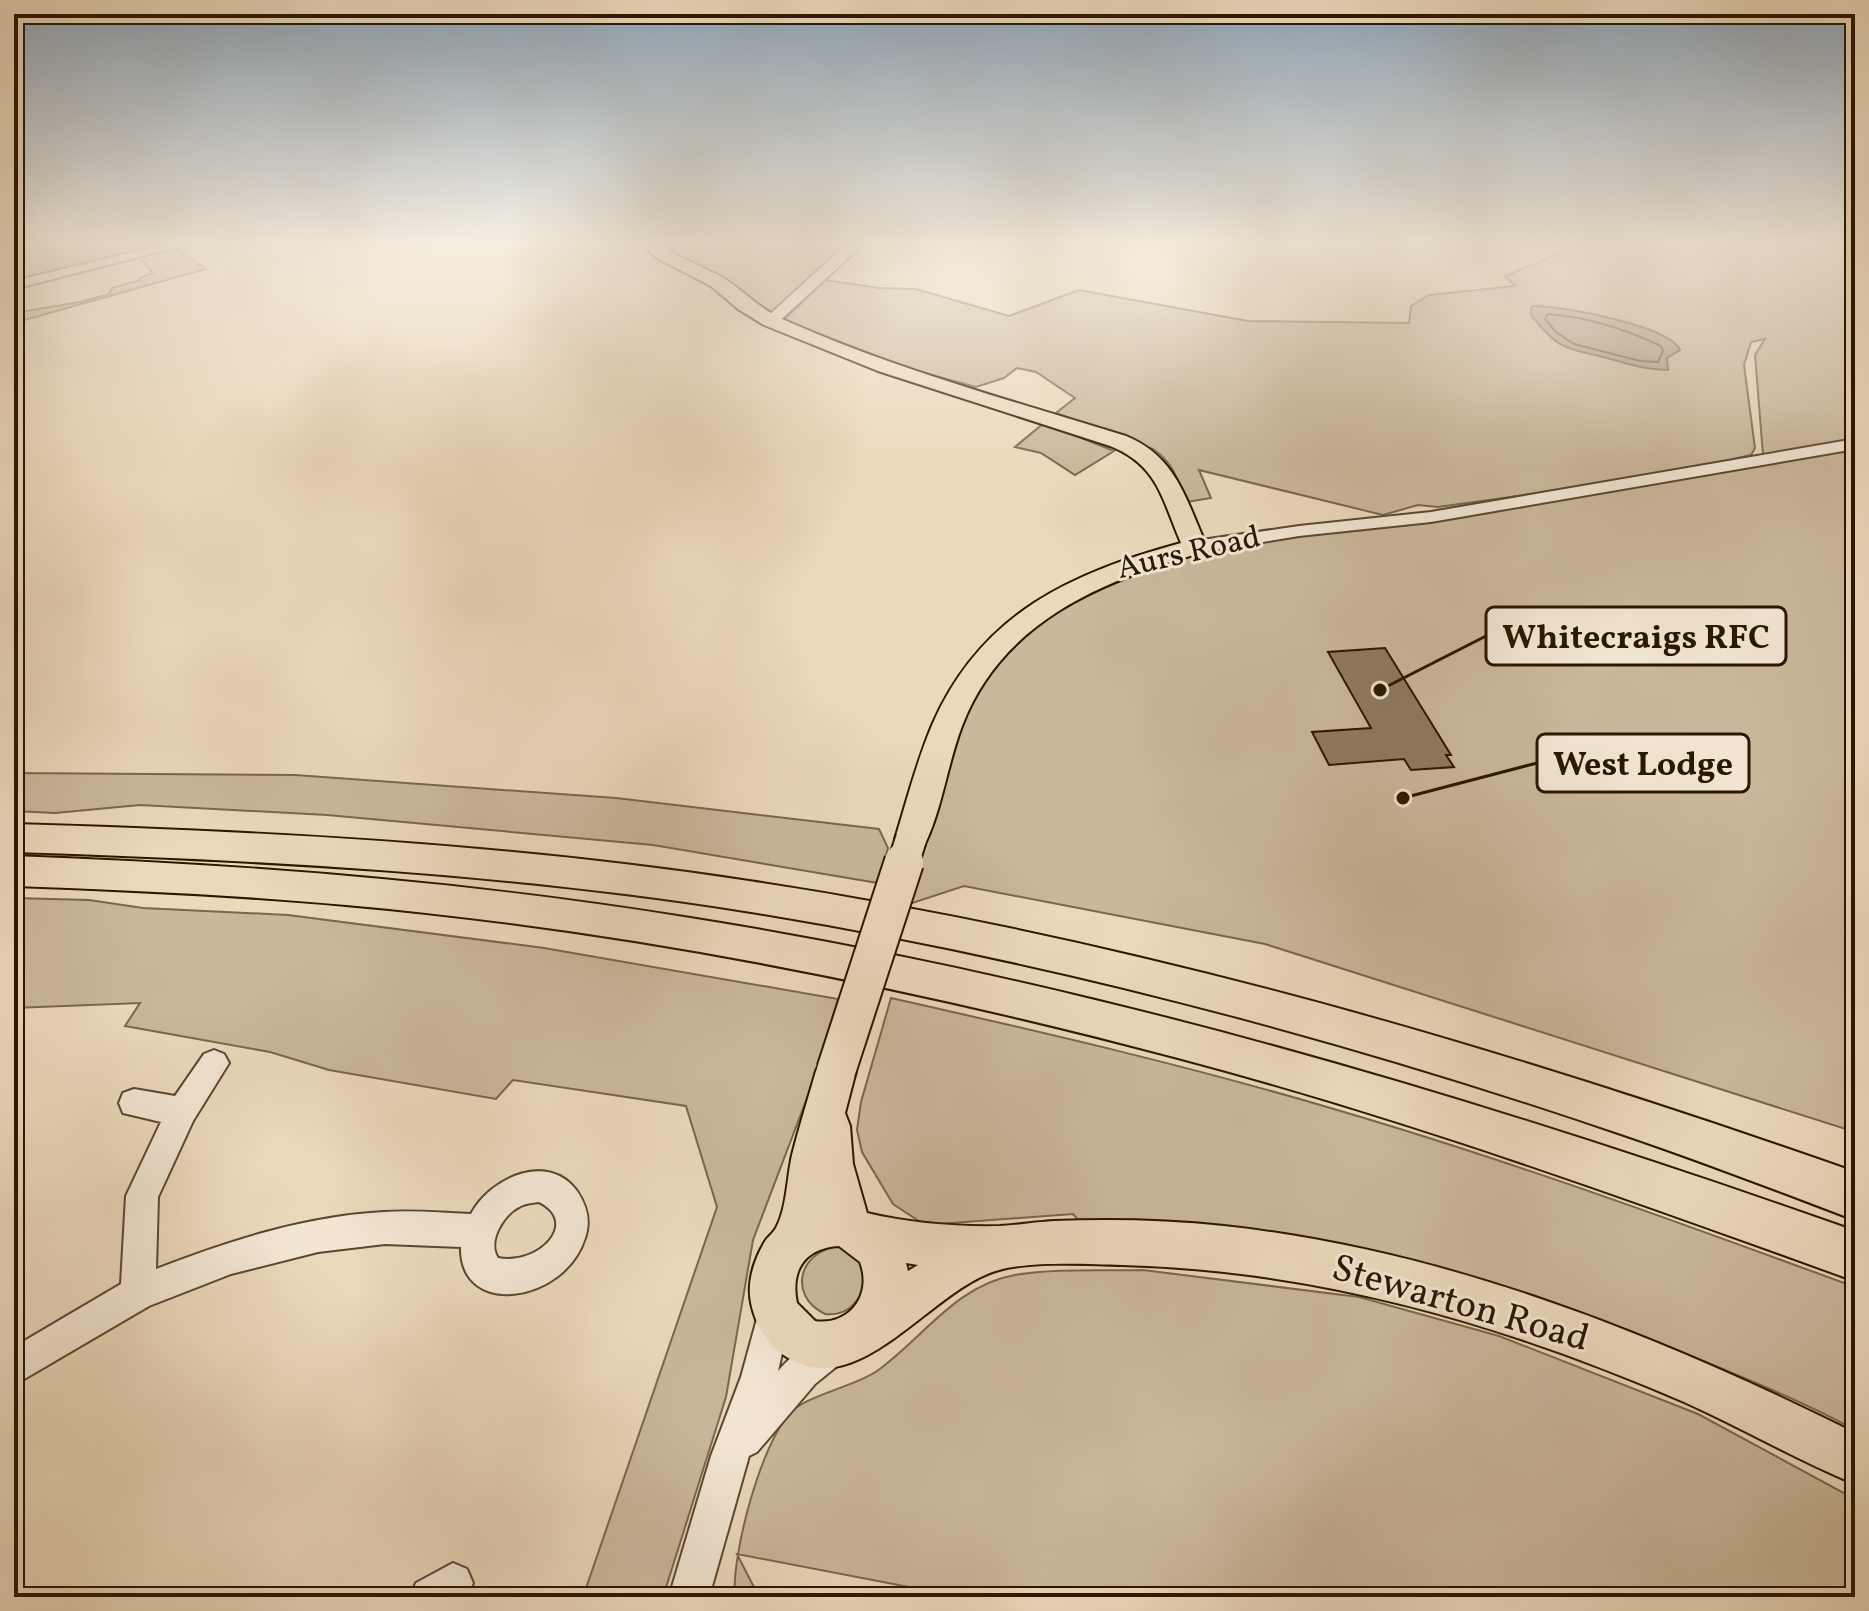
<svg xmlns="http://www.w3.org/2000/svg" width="1869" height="1611" font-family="Vollkorn,serif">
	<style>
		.green { fill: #cab89c; stroke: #7a674e; stroke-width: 2 }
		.water { fill: #a9977c; stroke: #76634b; stroke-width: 2 }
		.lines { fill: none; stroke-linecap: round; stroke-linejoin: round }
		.shore { stroke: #6a563e; stroke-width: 2 }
		.building { fill: #8e7b62; stroke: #2a1601; stroke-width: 2 }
		.minor-casing { stroke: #5a4730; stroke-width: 4 }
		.major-casing { stroke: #2a1601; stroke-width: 4 }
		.highway-casing { stroke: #2a1601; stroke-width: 4 }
		.minor { fill: #f2e6d3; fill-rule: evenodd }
		.major { fill: #ebd9bc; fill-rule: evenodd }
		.highway { fill: #ebd9bc; fill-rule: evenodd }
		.major-bridge-far1-casing { stroke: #2a1601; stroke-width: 34; stroke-linecap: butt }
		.major-bridge-casing { stroke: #2a1601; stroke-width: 42; stroke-linecap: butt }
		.major-bridge-far1 { stroke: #ebd9bc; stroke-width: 30 }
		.major-bridge { stroke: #ebd9bc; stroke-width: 38 }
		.labels { text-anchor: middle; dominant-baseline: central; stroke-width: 6; stroke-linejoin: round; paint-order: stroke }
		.street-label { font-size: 32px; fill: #2a1601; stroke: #f2e6d3 }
		.near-street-label { font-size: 38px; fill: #2a1601; stroke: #f2e6d3 }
		.leader { fill: none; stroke: #2a1601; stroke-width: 3 }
		.callout-dot { fill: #2a1601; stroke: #f2e6d3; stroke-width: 3 }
		.callout { fill: #f2e6d3; stroke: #2a1601; stroke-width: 3 }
		.callout-label { font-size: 34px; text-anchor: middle; font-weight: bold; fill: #2a1601 }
	</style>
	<rect width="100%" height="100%" fill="#ebd9bc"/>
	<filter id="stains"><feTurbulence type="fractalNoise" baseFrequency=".0025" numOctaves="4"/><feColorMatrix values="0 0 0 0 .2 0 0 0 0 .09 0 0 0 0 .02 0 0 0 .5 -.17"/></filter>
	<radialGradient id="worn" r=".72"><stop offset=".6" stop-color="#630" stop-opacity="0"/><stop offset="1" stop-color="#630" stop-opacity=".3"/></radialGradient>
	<path class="green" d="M 14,240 L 186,241 L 14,282 Z
		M 210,240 L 217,240 L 176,249 L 206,269 L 14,323 L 14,313 L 80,302 L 109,294 L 112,288 L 140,280 L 140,278 L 153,273 L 138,256 Z
		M 654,240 L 853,240 L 774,311 L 765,311 L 672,257 Z
		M 1593,240 L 1855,240 L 1855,1132 L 1265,944 L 964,886 L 888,911 L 966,688 L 1018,626 L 1153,557 L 1700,472 L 1763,455 L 1755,355 L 1765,339 L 1751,342 L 1744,365 L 1755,448 L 1751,455 L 1712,464 L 1518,496 L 1438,507 L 1418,505 L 1383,515 L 1199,470 L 1211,498 L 1187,502 C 1178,481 1173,462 1153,449 L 1056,413 L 1075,398 L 1036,372 L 1017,368 L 1004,378 L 976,387 L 907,368 L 784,320 L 825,280 L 880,288 L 916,289 L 1009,316 L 1079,290 L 1248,321 L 1409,323 L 1411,306 L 1429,295 L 1515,286 L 1505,276 Z
		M 1044,423 L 1114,451 L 1075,475 L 1041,453 L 1015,447 Z
		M 14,773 L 295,775 L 616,798 L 879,829 L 888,848 L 878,883 L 653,845 L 327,815 L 140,805 L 55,813 L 14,811 Z
		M 14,898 L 89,900 L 143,908 L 288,915 L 544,948 L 838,999 L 815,1077 L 753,1240 L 726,1397 L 663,1597 L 583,1597 L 717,1207 L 686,1106 L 513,1080 L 496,1099 L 329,1070 L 270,1052 L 125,1026 L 140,1003 L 14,1008 Z
		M 891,998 C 1042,1032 1194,1067 1344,1112 C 1517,1163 1686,1225 1855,1287 L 1855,1430 C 1802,1401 1744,1378 1689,1355 C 1495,1274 1293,1215 1081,1223 L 1073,1214 L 925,1225 L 893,1204 L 862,1152 L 857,1130 L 861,1102 Z
		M 841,1246 L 860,1256 L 866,1287 C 855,1305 847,1316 825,1314 C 786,1295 800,1249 841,1246 Z
		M 1143,1270 L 1359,1297 L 1499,1336 L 1698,1414 L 1855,1499 L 1855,1597 L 961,1597 L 737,1554 L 759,1597 L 735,1597 C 731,1556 761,1444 790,1413 C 807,1395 856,1386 877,1371 C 922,1339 956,1285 1015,1275 C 1056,1268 1101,1271 1143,1270 Z"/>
	<path class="water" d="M 1536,306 C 1563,306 1670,326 1680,350 L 1667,358 L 1668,370 C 1642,370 1624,362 1599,356 C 1561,347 1557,347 1531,315 L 1531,307 Z"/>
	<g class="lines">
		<path class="shore" d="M 1548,314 C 1588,317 1625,329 1661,346 L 1663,351 L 1658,362 L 1640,361 L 1574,344 L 1556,332 L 1545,319 Z"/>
	</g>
	<path class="building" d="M 1385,648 L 1451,755 L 1446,755 L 1454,767 L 1411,770 L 1404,759 L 1329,765 L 1312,732 L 1371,728 L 1328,652 Z"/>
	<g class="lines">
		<g class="minor-casing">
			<path id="minor" d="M 183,240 L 204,240 L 14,289 L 14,281 Z
				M 851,240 L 868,240 L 776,324 L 766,324 L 766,318 Z
				M 1855,439 L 1855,449 L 1431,522 L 1299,536 L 1195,553 L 1186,547 L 1195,541 L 1299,526 L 1431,512 Z
				M 214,1050 L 224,1054 L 229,1063 L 193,1121 L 158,1197 L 156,1269 C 229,1241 305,1216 384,1212 C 413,1210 443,1213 471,1214 C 490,1178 548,1151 577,1191 C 587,1206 591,1221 585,1238 C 564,1304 459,1318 461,1247 L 385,1244 L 318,1252 L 231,1274 L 149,1306 L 14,1385 L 14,1347 L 121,1284 L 126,1196 L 161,1122 L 123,1113 L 119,1103 L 123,1093 L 134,1089 L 175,1096 L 204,1054 ZM 539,1202 C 581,1223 538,1266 498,1258 C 487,1242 503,1215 519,1207 C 525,1203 533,1203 539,1202 Z
				M 775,1292 L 787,1297 L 792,1309 L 778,1371 C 794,1353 813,1337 835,1328 L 847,1334 L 853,1346 L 847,1358 L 815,1384 L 757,1452 L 749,1456 L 709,1597 L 669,1597 L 711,1456 L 741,1377 L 763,1297 Z
				M 453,1563 L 467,1569 L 473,1583 L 467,1597 L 410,1597 L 416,1583 Z"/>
		</g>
		<g class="major-casing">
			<path id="major" d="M 639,240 L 657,240 C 675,257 698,265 720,276 C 741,288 757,307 780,318 C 890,368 1010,400 1126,436 C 1177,457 1186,500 1207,547 L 1204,552 C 1103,580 1002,621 962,726 C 947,765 942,811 923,848 L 911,852 L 899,848 L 895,839 C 907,800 917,760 933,723 C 982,613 1071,573 1181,543 C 1162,499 1158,465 1110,446 L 878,371 L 764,325 L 738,309 L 711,286 L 655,257 Z
				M 836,1053 L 850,1058 L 856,1071 L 845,1113 L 850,1126 L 853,1164 L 867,1213 C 909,1223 956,1227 1000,1226 C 1018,1225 1036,1222 1054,1221 C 1110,1219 1168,1220 1224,1226 C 1446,1250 1656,1334 1855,1433 L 1855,1484 C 1797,1460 1742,1428 1684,1402 C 1504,1324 1319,1270 1122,1265 C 1087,1264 1032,1261 999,1270 C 928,1289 854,1414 777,1350 C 760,1336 748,1307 750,1285 C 751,1271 757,1255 764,1243 C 767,1237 774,1233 777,1226 C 787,1206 787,1177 792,1155 C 799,1127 808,1099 816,1071 L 822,1058 ZM 839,1246 L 860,1262 C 873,1295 849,1326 815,1321 L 797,1303 C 790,1269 806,1248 839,1246 ZM 906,1263 L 918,1265 L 908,1271 Z"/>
		</g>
		<g class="highway-casing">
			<path id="highway" d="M 14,824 C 260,831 506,844 749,881 C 1128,938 1495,1045 1855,1172 L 1855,1220 C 1778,1191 1701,1161 1624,1135 C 1340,1038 1047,960 751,912 C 507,873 260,860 14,852 Z
				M 14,856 C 239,864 462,881 684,917 C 1085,980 1473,1096 1855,1231 L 1855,1281 C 1632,1200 1408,1119 1178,1058 C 906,986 627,930 346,905 C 236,895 125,890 14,886 Z"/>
		</g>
		<use href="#minor" class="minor"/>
		<use href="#major" class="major"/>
		<use href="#highway" class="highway"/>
		<g class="major-bridge-far1-casing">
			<path id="major-bridge-far1" d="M 903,864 L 911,839"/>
		</g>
		<g class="major-bridge-casing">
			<path id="major-bridge" d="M 836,1071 L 904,862"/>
		</g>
		<use href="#major-bridge-far1" class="major-bridge-far1"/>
		<use href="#major-bridge" class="major-bridge"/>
	</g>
	<linearGradient id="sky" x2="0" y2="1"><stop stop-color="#8fa8bd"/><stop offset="0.52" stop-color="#f6eee1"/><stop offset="1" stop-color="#f6eee1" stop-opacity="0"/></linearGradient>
	<rect width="1869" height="466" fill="url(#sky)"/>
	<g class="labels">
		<g class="street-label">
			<text transform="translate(1189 554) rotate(-13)">Aurs Road</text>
		</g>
		<g class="near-street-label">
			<text transform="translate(1460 1305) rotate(16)">Stewarton Road</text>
		</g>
	</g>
	<path class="leader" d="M1380 690L1486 636M1403 798L1537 763"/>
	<g class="callout-dot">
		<circle cx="1380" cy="690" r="8"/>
		<circle cx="1403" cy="798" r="8"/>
	</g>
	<g class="callout">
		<rect x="1486" y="607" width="300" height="58" rx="8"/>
		<rect x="1537" y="734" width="212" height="58" rx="8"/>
	</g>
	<g class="callout-label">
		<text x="1636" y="648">Whitecraigs RFC</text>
		<text x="1643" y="775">West Lodge</text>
	</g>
	<rect width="1869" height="1611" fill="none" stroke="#ebd9bc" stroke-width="48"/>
	<rect x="16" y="16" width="1837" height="1579" fill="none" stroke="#2a1601" stroke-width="4"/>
	<rect x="24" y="24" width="1821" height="1563" fill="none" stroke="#2a1601" stroke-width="2"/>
	<rect width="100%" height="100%" filter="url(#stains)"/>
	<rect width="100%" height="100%" fill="url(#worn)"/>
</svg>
